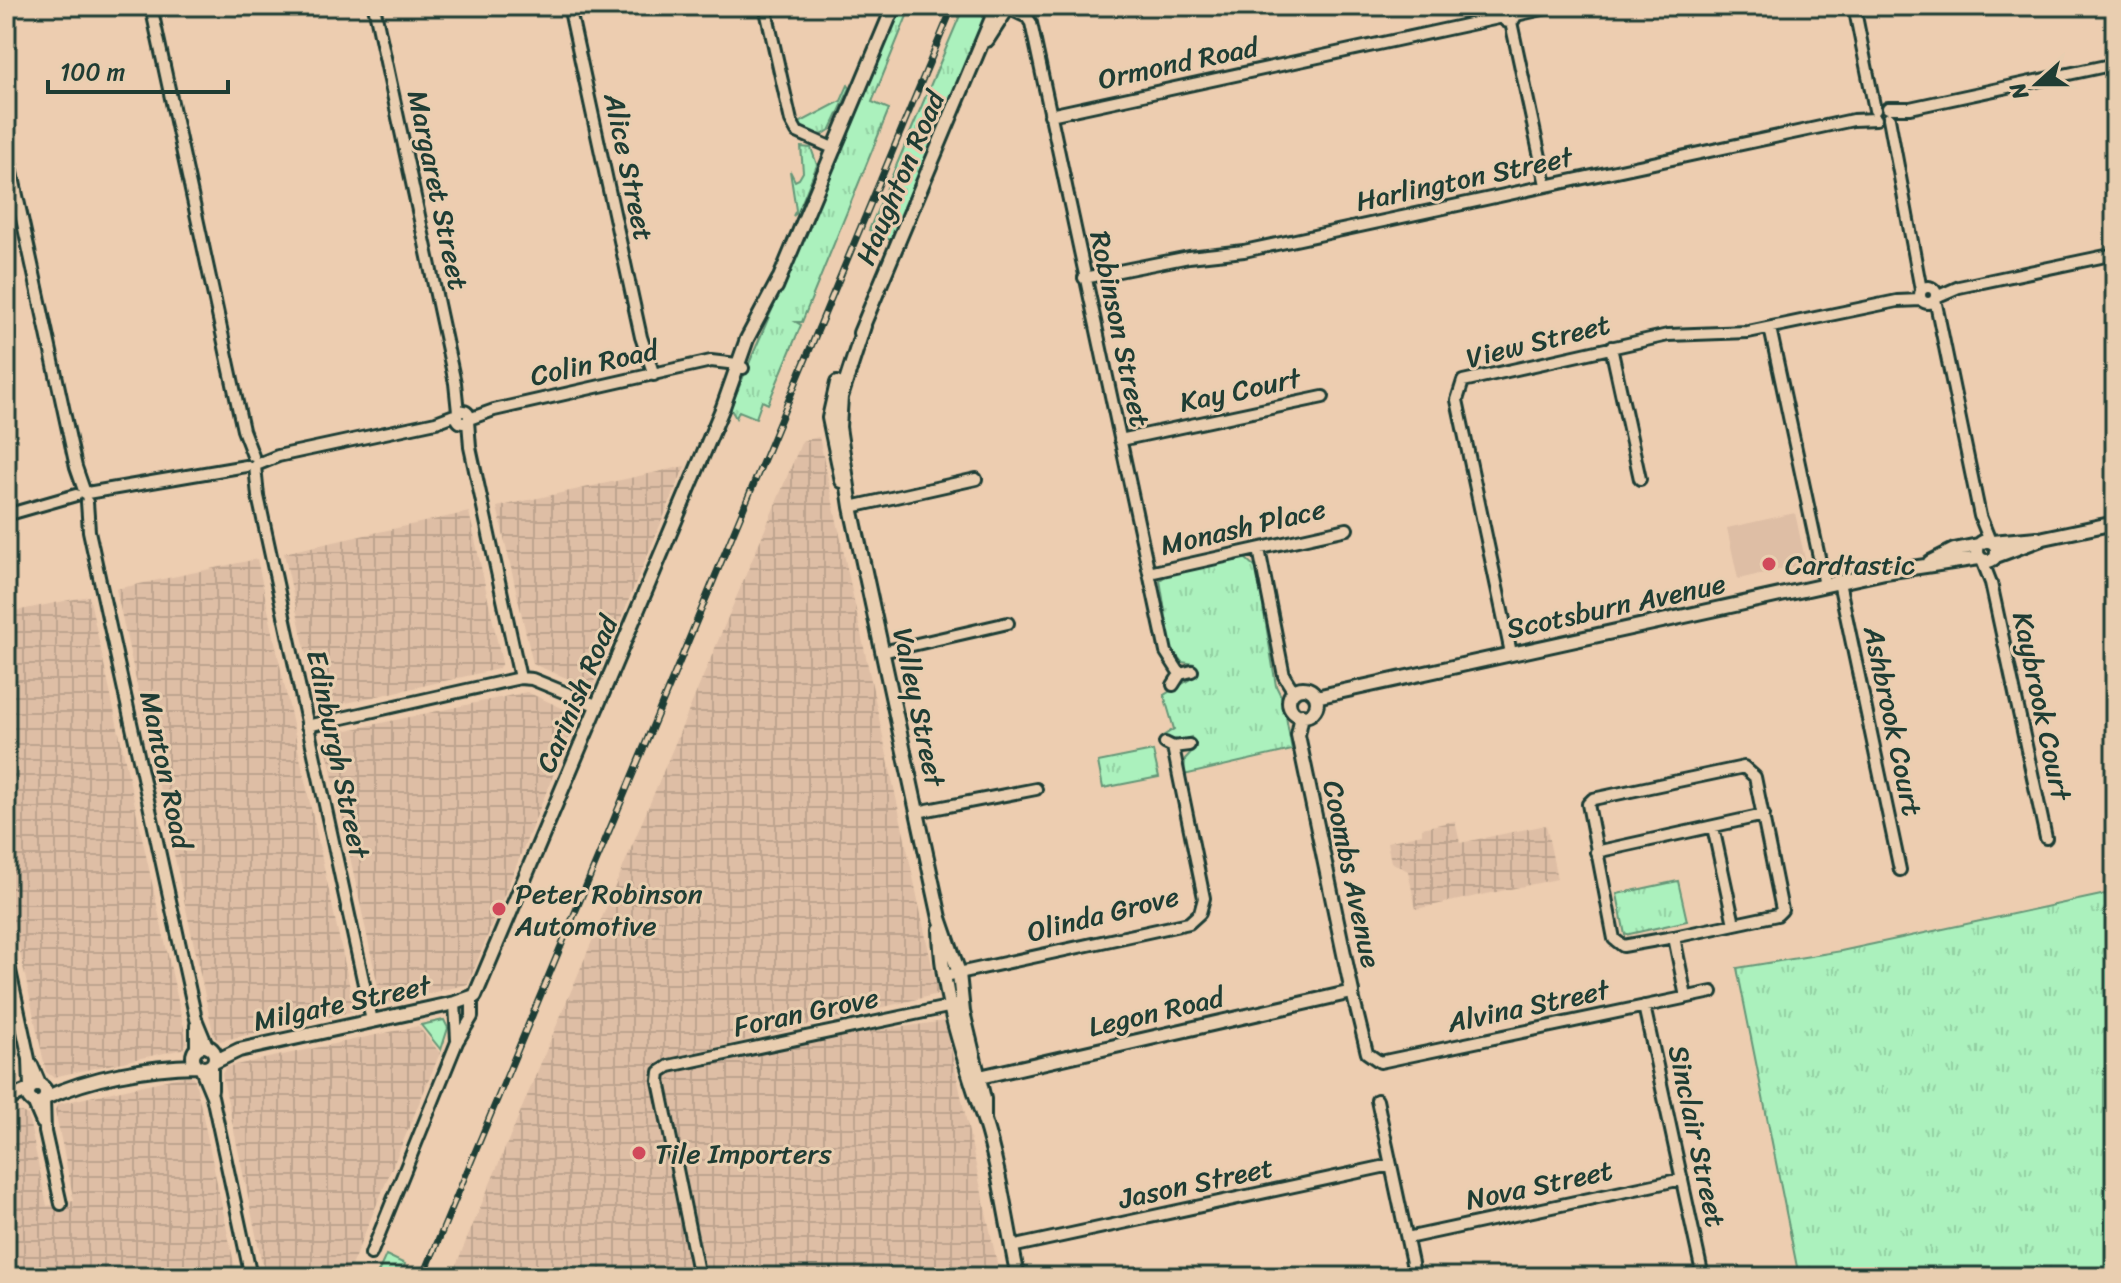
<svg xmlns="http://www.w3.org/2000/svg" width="2121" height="1283" font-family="Sriracha,sans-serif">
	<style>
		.built { fill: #debea5 }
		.industrial { fill: url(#industrial-grid) }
		.grass { fill: url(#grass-tufts); stroke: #659778; stroke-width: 2 }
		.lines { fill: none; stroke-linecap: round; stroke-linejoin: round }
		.minor-casing { stroke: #1f3d34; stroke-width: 16 }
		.tertiary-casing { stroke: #1f3d34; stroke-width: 18 }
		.minor { stroke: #e9ceb0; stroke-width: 10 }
		.tertiary { stroke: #e9ceb0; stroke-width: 12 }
		.rail-casing { stroke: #1f3d34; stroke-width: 7 }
		.rail { stroke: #e9ceb0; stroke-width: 4; stroke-dasharray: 12; stroke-linecap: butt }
		.poi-dot { fill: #d1495b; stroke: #e9ceb0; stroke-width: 3 }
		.labels { text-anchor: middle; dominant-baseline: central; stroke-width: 6; stroke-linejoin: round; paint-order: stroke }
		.street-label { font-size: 28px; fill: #1f3d34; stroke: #e9ceb0 }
		.poi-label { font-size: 28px; fill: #1f3d34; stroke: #e9ceb0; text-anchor: start }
	</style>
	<defs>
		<pattern id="industrial-grid" width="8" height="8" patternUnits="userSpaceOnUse" patternTransform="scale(2)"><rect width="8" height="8" fill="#debea5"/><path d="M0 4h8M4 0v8" fill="none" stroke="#bea48f"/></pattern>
		<pattern id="grass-tufts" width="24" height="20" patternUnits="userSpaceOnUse" patternTransform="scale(2)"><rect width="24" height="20" fill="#abf1bd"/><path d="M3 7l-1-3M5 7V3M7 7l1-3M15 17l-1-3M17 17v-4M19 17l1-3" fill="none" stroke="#93d0a3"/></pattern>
	</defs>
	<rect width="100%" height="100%" fill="#edcdb0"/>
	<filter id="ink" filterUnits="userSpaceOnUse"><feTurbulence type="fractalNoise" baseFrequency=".0125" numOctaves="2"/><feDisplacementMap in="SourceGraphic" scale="16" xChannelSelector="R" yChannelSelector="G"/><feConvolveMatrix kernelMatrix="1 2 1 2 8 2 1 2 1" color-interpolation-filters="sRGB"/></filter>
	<g filter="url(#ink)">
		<path class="built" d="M 1795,513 L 1806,564 L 1738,579 L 1727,528 Z"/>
		<path class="industrial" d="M 819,437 L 938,994 L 655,1062 L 945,1021 L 1000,1277 L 451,1277 L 802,441 Z
			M 685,466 L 593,685 L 588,687 L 533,664 L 497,507 Z
			M 469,512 L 502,663 L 498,669 L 324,708 L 317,704 L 284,553 Z
			M 257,559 L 355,1011 L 220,1041 L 214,1037 L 116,589 Z
			M 89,596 L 187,1042 L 183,1049 L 53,1077 L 46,1072 L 6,888 L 6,613 Z
			M 527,692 L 573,713 L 576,719 L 468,984 L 387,1004 L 381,1000 L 325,741 L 329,734 Z
			M 1455,821 L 1460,843 L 1546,825 L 1557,879 L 1416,909 L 1408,871 L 1391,862 L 1387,842 L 1422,834 L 1422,828 Z
			M 6,1016 L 19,1078 L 15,1085 L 6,1087 Z
			M 418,1026 L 440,1053 L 349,1271 L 322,1277 L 265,1277 L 222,1074 L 226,1067 Z
			M 189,1075 L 195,1079 L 237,1277 L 6,1277 L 6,1115 L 21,1112 L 28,1115 L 47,1206 L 74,1201 L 55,1110 L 58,1104 Z"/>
		<path class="grass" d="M 902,6 L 911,6 L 872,102 L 889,109 L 802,322 L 796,322 L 801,325 L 768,404 L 762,401 L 756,418 L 739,411 L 736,418 L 730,408 Z
			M 964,6 L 992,6 L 892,241 L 869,230 Z
			M 848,85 L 850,88 L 831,129 L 822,135 L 805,131 L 799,123 L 841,101 Z
			M 801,147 L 811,148 L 817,165 L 798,212 L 793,216 L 796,210 L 790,171 L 795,181 L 799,179 L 803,172 Z
			M 1245,558 L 1257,569 L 1276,686 L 1283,700 L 1292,750 L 1184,775 L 1185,759 L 1195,748 L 1191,737 L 1179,741 L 1163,736 L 1174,729 L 1164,695 L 1197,675 L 1194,664 L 1182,662 L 1171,648 L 1160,580 L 1169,574 Z
			M 1153,751 L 1159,777 L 1103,788 L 1098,762 Z
			M 1678,881 L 1687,921 L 1625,935 L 1617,894 Z
			M 2115,892 L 2115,1277 L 1799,1277 L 1737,968 L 1841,951 Z
			M 444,1020 L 448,1028 L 441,1050 L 421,1025 Z
			M 386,1255 L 405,1264 L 400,1277 L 376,1277 Z"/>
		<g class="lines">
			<g class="minor-casing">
				<path id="minor" d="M 151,6 L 243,430 L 253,456
					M 374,6 L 455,383 L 458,412
					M 569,6 L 641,337 L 654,375
					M 765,6 L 791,121 L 797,132 L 835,149
					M 1004,6 L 1027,17 L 1031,23 L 1166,652 L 1180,674
					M 1854,6 L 1875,110
					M1503 16a6 6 0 1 1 12 0a6 6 0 1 1-12 0Z
					M 1516,15 L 1556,6
					M 1511,22 L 1546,185
					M 1888,108 L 1910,108 L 2115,64
					M 1050,115 L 1503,17
					M 1889,118 L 1921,290
					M 6,145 L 76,467 L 85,493
					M 1084,278 L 1189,257 L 1244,251 L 1853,120 L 1876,119
					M1920 295a8 8 0 1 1 16 0a8 8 0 1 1-16 0Z
					M 1936,297 L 1959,287 L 2115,254
					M 1935,299 L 1980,516 L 1990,541
					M 1770,328 L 1825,585
					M 1611,347 L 1640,479
					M457 417a6 6 0 1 1 12 0a6 6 0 1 1-12 0Z
					M 469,419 L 494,410 L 711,361 L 737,364 L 743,368
					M 468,421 L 470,447 L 520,678
					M 1120,440 L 1323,397
					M 256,465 L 278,456 L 436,422 L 457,414
					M 255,466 L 258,496 L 372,1021
					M 87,493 L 246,466
					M 87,502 L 89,531 L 196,1019 L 208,1048
					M 851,507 L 976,479
					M 6,515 L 76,495
					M 1259,549 L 1284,676 L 1294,692
					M 1982,560 L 1991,583 L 2046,838
					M 1149,573 L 1347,529
					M 1839,582 L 1900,870
					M 882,652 L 1008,623
					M 1511,653 L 1457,400 L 1463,381 L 1668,335 L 1748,332 L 1897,301 L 1921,300
					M 1173,685 L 1180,674 L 1192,671
					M 307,726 L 520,678 L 532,679 L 598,706
					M 1165,743 L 1173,747 L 1189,745
					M 917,812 L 1036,789
					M 1713,827 L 1734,924
					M 1596,852 L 1764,815
					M 1674,937 L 1623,946 L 1614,939 L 1588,804 L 1593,799 L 1744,767 L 1755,777 L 1782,910 L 1777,915 L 1674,937 L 1686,997
					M 6,952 L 29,1059 L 30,1088
					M 945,976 L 1189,923 L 1200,913 L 1204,898 L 1173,747
					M 1352,992 L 1367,1053 L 1380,1062 L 1712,992
					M 455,1003 L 457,1040
					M 1644,1006 L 1703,1277
					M 196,1025 L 196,1050
					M 32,1065 L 41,1086
					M 200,1067 L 212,1096 L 251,1277
					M 212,1090 L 212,1065
					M 44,1100 L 45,1132 L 61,1204
					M 1377,1100 L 1415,1277
					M 33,1102 L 42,1123
					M 1407,1238 L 1682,1179
					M 1011,1247 L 1391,1165
					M 371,1254 L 457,1042 L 472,1017 L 472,997
					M 699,1277 L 659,1081 L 660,1072 L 669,1066 L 957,1005"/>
			</g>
			<g class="tertiary-casing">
				<path id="tertiary" d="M 987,40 L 1009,6
					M 776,287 L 894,6
					M 864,326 L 841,397 L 839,427 L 851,507 L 940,918 L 959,973 L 963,1012 L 984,1099 L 984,1120
					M 860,333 L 997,6
					M 837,383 L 829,418 L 842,481
					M1977 551a10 10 0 1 1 20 0a10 10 0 1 1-20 0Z
					M 1992,542 L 2037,538
					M 1996,556 L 2044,538 L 2115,523
					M 1930,562 L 1954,550 L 1978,545
					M1289 702a14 14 0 1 1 28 0a14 14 0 1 1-28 0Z
					M 1316,697 L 1885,572 L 1979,558
					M 940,929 C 941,994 964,1059 984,1120 C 1000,1170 1007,1226 1018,1277
					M193 1057a11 11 0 1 1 22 0a11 11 0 1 1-22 0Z
					M 214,1062 L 239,1050 L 455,1003 L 475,996 L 723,407 L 747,339 L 779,279
					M 971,1079 L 1352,992 L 1298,735 L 1302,715
					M28 1094a9 9 0 1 1 18 0a9 9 0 1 1-18 0Z
					M 45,1098 C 91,1077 147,1067 197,1066
					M 6,1100 L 29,1090"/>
			</g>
			<use href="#minor" class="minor"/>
			<use href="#tertiary" class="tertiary"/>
			<g class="rail-casing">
				<path id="rail" d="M 423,1277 L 953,6"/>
			</g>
			<use href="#rail" class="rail"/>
		</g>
	</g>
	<g class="poi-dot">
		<circle cx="1769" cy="564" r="8"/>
		<circle cx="499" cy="909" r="8"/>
		<circle cx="639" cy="1153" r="8"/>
	</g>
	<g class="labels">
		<g class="street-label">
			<text transform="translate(1178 63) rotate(-12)">Ormond Road</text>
			<text transform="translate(629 167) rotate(78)">Alice Street</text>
			<text transform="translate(900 178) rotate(-67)">Haughton Road</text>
			<text transform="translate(1464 179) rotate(-12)">Harlington Street</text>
			<text transform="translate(438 190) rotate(78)">Margaret Street</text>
			<text transform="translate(1120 329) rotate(78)">Robinson Street</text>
			<text transform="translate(1538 341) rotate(-14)">View Street</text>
			<text transform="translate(594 363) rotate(-12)">Colin Road</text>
			<text transform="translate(1240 390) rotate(-12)">Kay Court</text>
			<text transform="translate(1243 527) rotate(-13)">Monash Place</text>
			<text transform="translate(1616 606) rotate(-12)">Scotsburn Avenue</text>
			<text transform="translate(577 694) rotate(-67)">Carinish Road</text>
			<text transform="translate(2042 706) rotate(78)">Kaybrook Court</text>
			<text transform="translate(919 707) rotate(78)">Valley Street</text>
			<text transform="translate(1893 721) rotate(78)">Ashbrook Court</text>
			<text transform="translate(338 754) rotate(78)">Edinburgh Street</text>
			<text transform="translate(166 770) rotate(78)">Manton Road</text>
			<text transform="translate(1352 874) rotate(78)">Coombs Avenue</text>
			<text transform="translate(1103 914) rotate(-14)">Olinda Grove</text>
			<text transform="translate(342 1003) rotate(-12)">Milgate Street</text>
			<text transform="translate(1528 1006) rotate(-12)">Alvina Street</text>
			<text transform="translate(806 1012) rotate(-12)">Foran Grove</text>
			<text transform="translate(1156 1012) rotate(-13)">Legon Road</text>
			<text transform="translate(1697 1136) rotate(78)">Sinclair Street</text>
			<text transform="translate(1196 1183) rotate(-12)">Jason Street</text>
			<text transform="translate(1539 1185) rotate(-12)">Nova Street</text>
		</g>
		<g class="poi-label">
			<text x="1785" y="564">Cardtastic</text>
			<text x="515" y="893">Peter Robinson<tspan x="515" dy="32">Automotive</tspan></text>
			<text x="655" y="1153">Tile Importers</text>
		</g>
	</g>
	<rect width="2121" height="1283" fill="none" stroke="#e9ceb0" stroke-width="32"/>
	<rect x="16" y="16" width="2089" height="1251" fill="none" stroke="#1f3d34" stroke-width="3" filter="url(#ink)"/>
	<g transform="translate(2037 84) rotate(249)" stroke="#e9ceb0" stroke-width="6" paint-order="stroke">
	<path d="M0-6L14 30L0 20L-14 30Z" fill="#1f3d34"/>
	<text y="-12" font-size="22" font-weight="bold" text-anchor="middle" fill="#1f3d34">N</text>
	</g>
	<path d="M48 80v12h180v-12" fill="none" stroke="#1f3d34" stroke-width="4"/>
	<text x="60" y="80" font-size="24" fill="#1f3d34" stroke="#e9ceb0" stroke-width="6" paint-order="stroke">100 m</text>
</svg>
